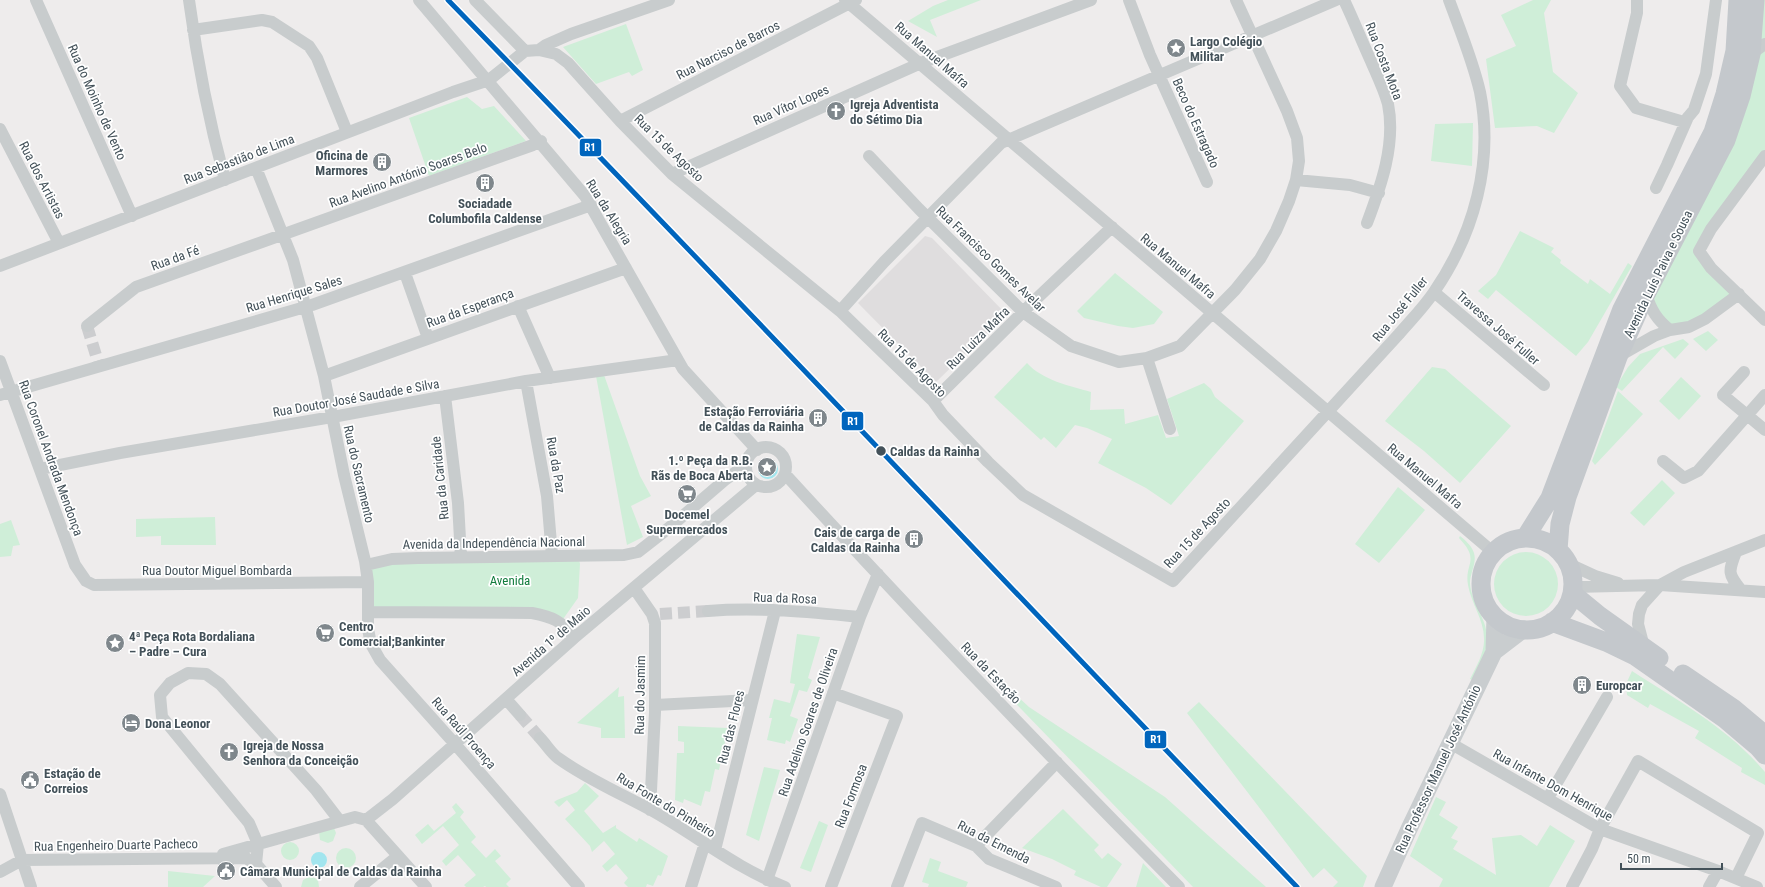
<svg xmlns="http://www.w3.org/2000/svg" width="1765" height="887" font-family="'Roboto Condensed',sans-serif">
	<style>
		.education { fill: #dfddde }
		.green { fill: #cfeed8 }
		.water { fill: #a2e5ee }
		.lines { fill: none; stroke-linecap: round; stroke-linejoin: round }
		.minor-tunnel { stroke: #cccdcf; stroke-width: 12; stroke-dasharray: 12 6; stroke-linecap: butt }
		.minor { stroke: #c8cccd; stroke-width: 12 }
		.secondary { stroke: #c9cdcf; stroke-width: 17 }
		.primary { stroke: #c4c8cc; stroke-width: 19 }
		.rail-1-casing { stroke: #fff; stroke-width: 8 }
		.rail-1 { stroke: #0065bd; stroke-width: 5 }
		.stop-dot { fill: #435159; stroke: #fff; stroke-width: 1.5 }
		.labels { text-anchor: middle; dominant-baseline: central; stroke-width: 3.5; stroke-linejoin: round; paint-order: stroke }
		.poi-label { font-size: 13px; font-weight: bold; fill: #435159; stroke: #fff; text-anchor: start }
		.street-label { font-size: 13px; fill: #435159; stroke: #fff }
		.stop-label { font-size: 13px; font-weight: bold; fill: #435159; stroke: #fff; text-anchor: start }
		.park-label { font-size: 13px; fill: #127c3d; stroke: #fff }
		.line-badge { stroke: #fff; stroke-width: 1.5 }
		.badge-label { font-size: 11px; text-anchor: middle; font-weight: bold; fill: #fff }
	</style>
	<rect width="100%" height="100%" fill="#eeecec"/>
	<path class="education" d="M 925,236 L 932,238 L 1006,314 L 936,382 L 858,303 Z"/>
	<path class="green" d="M 948,0 L 981,0 L 930,20 L 937,37 L 908,21 L 933,6 Z
		M 1533,0 L 1551,0 L 1544,13 L 1553,72 L 1578,93 L 1554,133 L 1537,126 L 1495,128 L 1486,59 L 1516,46 L 1501,15 Z
		M 1755,0 L 1765,0 L 1765,156 L 1705,243 L 1705,255 L 1739,294 L 1727,304 L 1670,330 L 1646,294 Z
		M 626,24 L 643,70 L 632,76 L 629,72 L 596,84 L 563,47 Z
		M 467,97 L 482,109 L 494,106 L 526,141 L 429,176 L 409,118 Z
		M 1473,123 L 1472,166 L 1431,161 L 1435,124 Z
		M 1520,231 L 1554,248 L 1551,252 L 1561,260 L 1560,263 L 1588,284 L 1590,279 L 1610,294 L 1628,263 L 1632,266 L 1588,342 L 1576,356 L 1496,290 L 1488,299 L 1478,291 L 1496,275 Z
		M 1115,273 L 1163,312 L 1154,324 L 1133,328 L 1118,326 L 1084,318 L 1077,311 Z
		M 1708,331 L 1718,340 L 1706,351 L 1693,339 Z
		M 1683,339 L 1689,344 L 1675,359 L 1663,347 L 1622,391 L 1616,387 L 1628,367 L 1640,354 Z
		M 1027,363 C 1042,380 1070,386 1091,392 L 1090,410 L 1124,409 L 1125,424 L 1158,415 L 1166,438 L 1179,436 L 1167,399 L 1204,383 L 1211,389 L 1215,397 L 1244,421 L 1171,505 L 1146,488 L 1098,463 L 1112,439 L 1087,428 L 1075,425 L 1056,448 L 1044,437 L 1041,440 L 994,397 Z
		M 1432,367 L 1445,369 L 1511,426 L 1460,483 L 1424,451 L 1385,421 Z
		M 604,375 L 640,476 L 651,496 L 631,506 L 643,537 L 627,545 L 596,376 Z
		M 1681,377 L 1701,396 L 1679,420 L 1659,401 Z
		M 1618,391 L 1643,414 L 1595,465 L 1592,461 Z
		M 1662,480 L 1675,493 L 1644,526 L 1630,513 Z
		M 1398,487 L 1425,510 L 1379,563 L 1355,544 Z
		M 215,517 L 216,545 L 161,545 L 161,536 L 136,537 L 136,519 Z
		M 11,520 L 20,545 L 13,546 L 11,556 L 0,557 L 0,524 Z
		M 1460,536 C 1465,540 1472,546 1474,553 C 1477,563 1470,573 1470,583 C 1471,603 1488,619 1487,640 C 1487,654 1479,667 1473,680 L 1470,679 C 1476,667 1485,652 1484,638 C 1484,620 1471,603 1468,585 C 1464,563 1481,561 1459,538 Z
		M1494 584a32 32 0 1 1 64 0a32 32 0 1 1-64 0Z
		M 578,555 L 580,564 L 578,598 L 561,622 L 549,616 L 370,612 L 366,565 Z
		M 797,634 L 820,637 L 808,678 L 812,680 L 807,692 L 799,690 L 790,716 L 798,719 L 790,742 L 786,740 L 785,744 L 767,740 L 772,718 L 769,718 L 774,699 L 790,703 L 795,684 L 790,683 Z
		M 1632,671 C 1680,702 1728,728 1765,772 L 1765,785 L 1741,772 L 1742,768 L 1695,738 L 1699,731 L 1650,704 L 1648,708 L 1627,695 L 1626,684 Z
		M 1002,682 L 1029,707 L 1165,797 L 1266,887 L 1193,887 L 998,685 Z
		M 619,687 L 618,697 L 624,696 L 625,738 L 601,738 L 601,728 L 577,723 Z
		M 1199,702 L 1367,876 L 1363,887 L 1333,887 L 1338,882 L 1324,868 L 1313,878 L 1187,713 Z
		M 678,726 L 728,728 L 719,770 L 715,769 L 710,792 L 705,791 L 701,806 L 684,799 L 683,803 L 675,800 L 677,753 L 684,753 L 684,742 L 678,741 Z
		M 764,767 L 780,770 L 759,841 L 746,835 Z
		M 585,783 L 599,796 L 584,811 L 603,833 L 616,825 L 616,828 L 637,842 L 639,838 L 668,856 L 661,876 L 658,875 L 653,886 L 647,884 L 646,887 L 628,887 L 624,883 L 628,878 L 616,864 L 607,872 L 602,866 L 615,854 L 604,841 L 592,852 L 590,846 L 565,819 L 575,810 L 567,800 L 559,807 L 554,802 L 557,800 L 577,792 Z
		M 1436,797 L 1446,802 L 1439,815 L 1458,827 L 1451,838 L 1458,841 L 1453,849 L 1496,875 L 1492,838 L 1521,835 L 1537,846 L 1550,825 L 1575,841 L 1549,887 L 1439,887 L 1443,879 L 1410,856 Z
		M 456,803 L 464,812 L 460,817 L 476,837 L 471,842 L 486,858 L 495,849 L 501,856 L 495,861 L 511,879 L 506,884 L 509,887 L 486,887 L 485,886 L 483,887 L 466,887 L 464,885 L 476,875 L 458,855 L 446,866 L 442,861 L 459,845 L 443,826 L 422,844 L 415,835 L 428,824 L 434,831 L 456,813 L 452,807 Z
		M 1063,809 L 1099,845 L 1094,850 L 1102,859 L 1108,853 L 1122,864 L 1107,887 L 1101,887 L 1074,875 L 1076,871 L 1052,859 L 1022,848 Z
		M 819,821 L 828,825 L 811,872 L 800,868 Z
		M 334,828 L 336,833 L 333,841 L 328,843 L 320,840 L 319,831 Z
		M281 851a9 9 0 1 1 18 0a9 9 0 1 1-18 0Z
		M336 858a10 10 0 1 1 20 0a10 10 0 1 1-20 0Z
		M 930,858 L 941,862 L 938,871 L 968,882 L 966,887 L 928,887 L 929,884 L 922,882 Z
		M 1143,863 L 1166,887 L 1136,887 Z
		M 168,871 L 215,876 L 203,887 L 168,887 Z
		M 311,876 L 318,880 L 319,887 L 301,887 L 303,880 Z"/>
	<path class="water" d="M758 469a10 10 0 1 1 20 0a10 10 0 1 1-20 0Z
		M311 860a8 8 0 1 1 16 0a8 8 0 1 1-16 0Z"/>
	<g class="lines">
		<path class="minor-tunnel" d="M 87,326 L 99,365
			M 660,614 L 708,611
			M 520,715 L 540,738"/>
		<path class="minor" d="M 36,0 L 132,216
			M 189,0 C 197,60 209,121 225,180
			M 419,0 L 585,196 L 683,369 L 757,450
			M 475,0 L 525,51 L 539,50 L 556,54 L 568,63 L 620,121 L 672,174 L 840,311 L 933,401 L 943,415 L 988,462 L 1023,495 L 1173,581 L 1399,334 C 1411,320 1424,307 1434,292 C 1474,234 1494,162 1480,92 C 1473,61 1460,30 1449,0
			M 845,0 L 1494,553
			M 1129,0 L 1150,55 L 1207,182
			M 1344,0 C 1353,19 1361,39 1370,59 C 1376,73 1384,89 1388,104 C 1396,144 1381,186 1367,223
			M 1637,0 L 1637,13 L 1620,86 L 1636,108 L 1684,122 L 1694,110 L 1706,74 L 1716,0
			M 193,30 L 262,20 L 272,22 L 309,46 L 317,58 L 347,132
			M 539,50 L 546,45 L 571,34 L 669,0
			M 1751,54 L 1765,44
			M 620,121 L 856,0
			M 0,129 L 59,243
			M 869,156 L 919,209 L 1023,312 L 1071,346 L 1119,362 L 1147,358 L 1180,346 L 1235,290 L 1260,259 L 1276,231 L 1289,201 L 1296,180 L 1299,161 L 1297,138 L 1287,111 L 1236,0
			M 1765,156 L 1711,229 L 1699,251 L 1711,268 L 1765,320
			M 256,168 L 293,260 L 324,376 L 344,475 L 365,561 L 368,582 L 368,629 L 371,644 L 380,660 L 455,744 L 579,887
			M 672,174 L 921,63 L 1091,0
			M 1296,180 L 1350,185 L 1379,193
			M 1656,188 L 1667,165 L 1688,117
			M 0,266 L 453,92 L 489,80 L 525,51
			M 405,273 L 428,338
			M 1434,292 L 1544,385
			M 1646,294 C 1651,310 1657,320 1670,330
			M 518,306 L 550,378
			M 840,311 L 884,262 L 1001,143 L 1336,0
			M 87,326 L 136,287 L 533,145 L 541,141
			M 1619,356 L 1654,336 L 1670,330 L 1689,327 L 1705,319 L 1739,294
			M 1147,358 L 1170,429
			M 0,361 L 75,565 L 86,581 L 94,585 L 368,582
			M 1744,372 L 1723,395 L 1765,430
			M 324,376 L 626,268
			M 526,381 L 547,496 L 552,555
			M 0,395 L 312,305 L 591,205
			M 445,396 L 458,503 L 461,557
			M 933,401 L 1032,303 L 1112,227
			M746 467a20 20 0 1 1 40 0a20 20 0 1 1-40 0Z
			M 1663,461 L 1684,478 L 1698,471 L 1765,395
			M 40,469 L 120,453 L 338,416 L 526,381 L 678,360
			M 785,474 C 914,615 1045,752 1179,887
			M 1736,552 C 1728,572 1728,574 1741,590
			M 1569,564 L 1595,576 L 1618,583
			M 366,565 L 392,559 L 418,558 L 624,555 L 638,552 L 670,527 L 726,479 L 746,465
			M 1573,587 L 1660,585 L 1765,592
			M 634,588 L 652,614 L 655,623 L 655,712 L 650,810
			M 708,611 C 758,607 810,612 860,617
			M 370,612 L 532,613 C 553,617 562,621 574,638
			M 1644,647 L 1638,624 L 1639,614 L 1642,605 L 1660,585 L 1684,572 L 1765,540
			M 506,699 L 520,715
			M 655,705 L 752,700
			M 540,738 C 546,744 551,753 558,758 C 587,779 620,793 651,810 C 696,835 737,869 785,887
			M 1450,743 L 1600,829 L 1718,871 L 1757,887
			M 0,794 L 31,887
			M 1548,798 L 1607,697
			M 366,820 L 393,799 L 574,638 L 756,485
			M 976,846 L 1057,762
			M 715,850 L 775,611
			M 223,854 L 355,817 L 366,820 L 426,887
			M 256,864 L 258,844 L 249,823 L 162,717 L 160,695 L 170,683 L 188,673 L 206,674 L 220,684 L 316,790 L 339,820
			M 0,872 L 22,860 L 246,858 L 256,864 L 276,887
			M 767,880 L 860,617 L 878,574
			M 360,887 L 398,856
			M 691,887 L 705,843
			M 831,887 L 897,716 L 833,693
			M 897,887 L 922,823 L 976,846 L 989,859 L 1056,887
			M 1572,887 L 1592,849 L 1600,829 L 1638,761 L 1758,833 L 1736,878
			M 1709,887 L 1718,871"/>
		<path class="secondary" d="M 1494,652 L 1524,629
			M 1383,887 L 1409,829 L 1494,652 L 1495,616"/>
		<path class="primary" d="M 1525,538 L 1550,498 L 1622,309 L 1713,132 L 1725,94 L 1735,51 L 1738,0
			M1481 584a46 46 0 1 1 92 0a46 46 0 1 1-92 0Z
			M 1558,550 L 1560,524 L 1567,497 L 1618,357 L 1646,294 L 1726,140 L 1741,96 L 1751,54 L 1755,0
			M 1572,593 L 1600,616 L 1659,658
			M 1552,622 L 1606,642 L 1635,656 L 1725,719 L 1758,747 L 1765,755
			M 1683,674 L 1733,708 L 1765,735"/>
		<g class="rail-1-casing">
			<path id="rail-1" d="M 448,0 C 733,293 1014,592 1297,887"/>
		</g>
		<use href="#rail-1" class="rail-1"/>
	</g>
	<defs>
		<g id="sight-disc" transform="scale(1)"><circle r="9.5" fill="#7f878c" stroke="#fff"/><path d="M0-6L1.8-2.2L6-1.7L2.9 1.2L3.7 5.4L0 3.3L-3.7 5.4L-2.9 1.2L-6-1.7L-1.8-2.2Z" fill="#fff"/></g>
		<g id="church-disc" transform="scale(1)"><circle r="9.5" fill="#7f878c" stroke="#fff"/><path d="M-1.2-6h2.4v3.5h3.3v2.4h-3.3V6h-2.4V-.1h-3.3v-2.4h3.3Z" fill="#fff"/></g>
		<g id="building-disc" transform="scale(1)"><circle r="9.5" fill="#7f878c" stroke="#fff"/><path d="M-4-6H4V6H1V3H-1V6H-4ZM-2.5-4.3h1.7v1.8h-1.7ZM.8-4.3h1.7v1.8H.8ZM-2.5-1h1.7V.8h-1.7ZM.8-1h1.7V.8H.8Z" fill="#fff"/></g>
		<g id="supermarket-disc" transform="scale(1)"><circle r="9.5" fill="#7f878c" stroke="#fff"/><path d="M-6-5.5h2.5l.6 2H6L4.5 2H-2.5L-4.4-4H-6ZM-1.5 3.2a1.3 1.3 0 1 0 .1 0ZM3 3.2a1.3 1.3 0 1 0 .1 0Z" fill="#fff"/></g>
		<g id="hotel-disc" transform="scale(1)"><circle r="9.5" fill="#7f878c" stroke="#fff"/><path d="M-6-4.5h1.5V1H6V5H4.5V3h-9V5H-6ZM-4 0a1.8 1.8 0 1 1 3.6 0ZM.5 0V-2.5h3Q6-2.5 6 0Z" fill="#fff"/></g>
		<g id="civic-disc" transform="scale(1)"><circle r="9.5" fill="#7f878c" stroke="#fff"/><path d="M-.6-6.5H3V-4.5H.6V-3L4-1V1h2V6H-6V1h2V-1L-.6-3ZM-1.2 2.5V6h2.4V2.5Z" fill="#fff"/></g>
	</defs>
	<g fill-rule="evenodd">
		<use href="#sight-disc" x="1176" y="48"/>
		<use href="#church-disc" x="836" y="111"/>
		<use href="#building-disc" x="382" y="162"/>
		<use href="#building-disc" x="485" y="183"/>
		<use href="#building-disc" x="818" y="418"/>
		<use href="#sight-disc" x="767" y="467"/>
		<use href="#supermarket-disc" x="687" y="494"/>
		<use href="#building-disc" x="914" y="539"/>
		<use href="#supermarket-disc" x="325" y="633"/>
		<use href="#sight-disc" x="115" y="643"/>
		<use href="#building-disc" x="1582" y="685"/>
		<use href="#hotel-disc" x="131" y="723"/>
		<use href="#church-disc" x="229" y="752"/>
		<use href="#civic-disc" x="30" y="780"/>
		<use href="#civic-disc" x="226" y="871"/>
	</g>
	<circle class="stop-dot" cx="881" cy="451" r="5.5"/>
	<g class="labels">
		<g class="poi-label">
			<text x="1190" y="41">Largo Colégio<tspan x="1190" dy="15">Militar</tspan></text>
			<text x="850" y="104">Igreja Adventista<tspan x="850" dy="15">do Sétimo Dia</tspan></text>
			<text x="368" y="155" text-anchor="end">Oficina de<tspan x="368" dy="15">Marmores</tspan></text>
			<text x="485" y="203" text-anchor="middle">Sociadade<tspan x="485" dy="15">Columbofila Caldense</tspan></text>
			<text x="804" y="411" text-anchor="end">Estação Ferroviária<tspan x="804" dy="15">de Caldas da Rainha</tspan></text>
			<text x="753" y="460" text-anchor="end">1.º Peça da R.B.<tspan x="753" dy="15">Rãs de Boca Aberta</tspan></text>
			<text x="687" y="514" text-anchor="middle">Docemel<tspan x="687" dy="15">Supermercados</tspan></text>
			<text x="900" y="532" text-anchor="end">Cais de carga de<tspan x="900" dy="15">Caldas da Rainha</tspan></text>
			<text x="339" y="626">Centro<tspan x="339" dy="15">Comercial;Bankinter</tspan></text>
			<text x="129" y="636">4ª Peça Rota Bordaliana<tspan x="129" dy="15">– Padre – Cura</tspan></text>
			<text x="1596" y="685">Europcar</text>
			<text x="145" y="723">Dona Leonor</text>
			<text x="243" y="745">Igreja de Nossa<tspan x="243" dy="15">Senhora da Conceição</tspan></text>
			<text x="44" y="773">Estação de<tspan x="44" dy="15">Correios</tspan></text>
			<text x="240" y="871">Câmara Municipal de Caldas da Rainha</text>
		</g>
		<g class="street-label">
			<text transform="translate(728 50) rotate(-27)">Rua Narciso de Barros</text>
			<text transform="translate(932 55) rotate(41)">Rua Manuel Mafra</text>
			<text transform="translate(1384 61) rotate(69)">Rua Costa Mota</text>
			<text transform="translate(97 102) rotate(66)">Rua do Moinho de Vento</text>
			<text transform="translate(791 105) rotate(-24)">Rua Vítor Lopes</text>
			<text transform="translate(1196 123) rotate(66)">Beco do Estragado</text>
			<text transform="translate(669 148) rotate(44)">Rua 15 de Agosto</text>
			<text transform="translate(239 159) rotate(-21)">Rua Sebastião de Lima</text>
			<text transform="translate(408 175) rotate(-20)">Rua Avelino António Soares Belo</text>
			<text transform="translate(42 180) rotate(63)">Rua dos Artistas</text>
			<text transform="translate(609 212) rotate(58)">Rua da Alegria</text>
			<text transform="translate(175 258) rotate(-20)">Rua da Fé</text>
			<text transform="translate(991 259) rotate(44)">Rua Francisco Gomes Avelar</text>
			<text transform="translate(1178 266) rotate(40)">Rua Manuel Mafra</text>
			<text transform="translate(1658 274) rotate(-64)">Avenida Luís Paiva e Sousa</text>
			<text transform="translate(294 294) rotate(-17)">Rua Henrique Sales</text>
			<text transform="translate(470 308) rotate(-20)">Rua da Esperança</text>
			<text transform="translate(1400 309) rotate(-51)">Rua José Fuller</text>
			<text transform="translate(1498 328) rotate(41)">Travessa José Fuller</text>
			<text transform="translate(978 338) rotate(-45)">Rua Luiza Mafra</text>
			<text transform="translate(912 363) rotate(45)">Rua 15 de Agosto</text>
			<text transform="translate(356 398) rotate(-10)">Rua Doutor José Saudade e Silva</text>
			<text transform="translate(51 458) rotate(70)">Rua Coronel Andrada Mendonça</text>
			<text transform="translate(556 465) rotate(80)">Rua da Paz</text>
			<text transform="translate(359 474) rotate(77)">Rua do Sacramento</text>
			<text transform="translate(1425 476) rotate(40)">Rua Manuel Mafra</text>
			<text transform="translate(440 478) rotate(-96)">Rua da Caridade</text>
			<text transform="translate(1197 533) rotate(-47)">Rua 15 de Agosto</text>
			<text transform="translate(494 543) rotate(-1)">Avenida da Independência Nacional</text>
			<text x="217" y="570">Rua Doutor Miguel Bombarda</text>
			<text transform="translate(785 598) rotate(2)">Rua da Rosa</text>
			<text transform="translate(551 641) rotate(-41)">Avenida 1º de Maio</text>
			<text transform="translate(991 673) rotate(46)">Rua da Estação</text>
			<text transform="translate(640 695) rotate(-89)">Rua do Jasmim</text>
			<text transform="translate(808 722) rotate(-71)">Rua Adelino Soares de Oliveira</text>
			<text transform="translate(731 727) rotate(-76)">Rua das Flores</text>
			<text transform="translate(464 733) rotate(49)">Rua Raúl Proença</text>
			<text transform="translate(1438 769) rotate(-65)">Rua Professor Manuel José António</text>
			<text transform="translate(1553 785) rotate(29)">Rua Infante Dom Henrique</text>
			<text transform="translate(851 796) rotate(-69)">Rua Formosa</text>
			<text transform="translate(666 805) rotate(31)">Rua Fonte do Pinheiro</text>
			<text transform="translate(994 842) rotate(27)">Rua da Emenda</text>
			<text transform="translate(116 845) rotate(-1)">Rua Engenheiro Duarte Pacheco</text>
		</g>
		<g class="stop-label">
			<text x="890" y="451">Caldas da Rainha</text>
		</g>
		<g class="park-label">
			<text x="510" y="580">Avenida</text>
		</g>
	</g>
	<g class="line-badge">
		<rect x="579" y="138" width="23" height="19" rx="4" fill="#0065bd"/>
		<rect x="841" y="411" width="23" height="20" rx="4" fill="#0065bd"/>
		<rect x="1144" y="730" width="23" height="19" rx="4" fill="#0065bd"/>
	</g>
	<g class="badge-label">
		<text x="590" y="151">R1</text>
		<text x="853" y="425">R1</text>
		<text x="1156" y="743">R1</text>
	</g>
	<path d="M1621 863v6h101v-6" fill="none" stroke="#435159" stroke-width="2"/>
	<text x="1627" y="863" font-size="12" fill="#435159" stroke="#ffffff" stroke-width="3" paint-order="stroke">50 m</text>
</svg>
